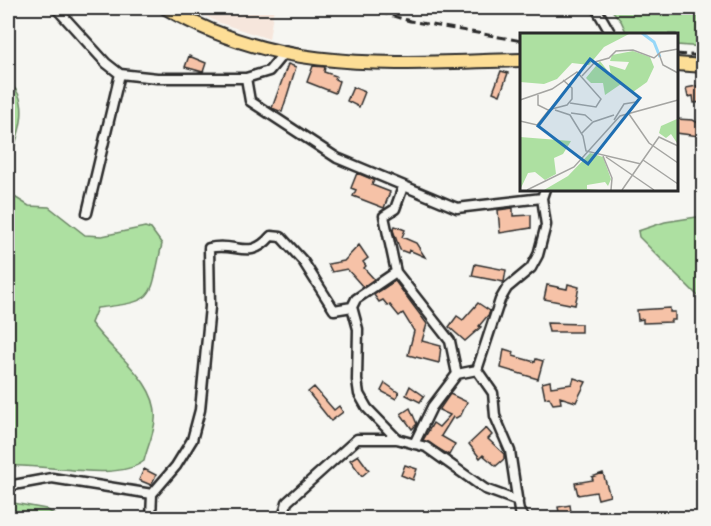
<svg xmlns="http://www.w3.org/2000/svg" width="711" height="526" font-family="'Playpen Sans',sans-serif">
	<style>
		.built { fill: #f6e6dc }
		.green { fill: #ade0a1; stroke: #6c8666; stroke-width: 1.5 }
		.building { fill: #f6c2a7; stroke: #2b2b2b; stroke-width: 1.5 }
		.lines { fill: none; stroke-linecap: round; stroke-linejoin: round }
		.minor-casing { stroke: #2b2b2b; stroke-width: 13 }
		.highway-casing { stroke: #2b2b2b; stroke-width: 16 }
		.minor { stroke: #f6f6f2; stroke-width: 8 }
		.highway { stroke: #fdde96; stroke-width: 12 }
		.rail { stroke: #2b2b2b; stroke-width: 3; stroke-dasharray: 9 4.5; stroke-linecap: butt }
		.inset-river { fill: none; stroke: #96d7f8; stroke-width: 3 }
		.inset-road { fill: none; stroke: #a5a5a2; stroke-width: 1.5 }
		.view { fill: #1f6fb2; fill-opacity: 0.15; stroke: #1f6fb2; stroke-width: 3 }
		.inset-edge { fill: none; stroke: #2b2b2b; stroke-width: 3 }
	</style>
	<rect width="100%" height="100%" fill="#f6f6f2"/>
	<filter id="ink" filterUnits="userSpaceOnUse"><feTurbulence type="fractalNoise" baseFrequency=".0167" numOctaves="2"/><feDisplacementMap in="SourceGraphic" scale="12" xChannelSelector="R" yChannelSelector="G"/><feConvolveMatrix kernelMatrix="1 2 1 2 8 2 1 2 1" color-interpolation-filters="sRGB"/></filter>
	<g filter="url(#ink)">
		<path class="built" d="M 189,8 L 274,8 L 269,39 L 217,22 Z"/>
		<path class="green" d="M 610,8 L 703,8 L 703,47 L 677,45 L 676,34 L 627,34 L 621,21 Z
			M 8,82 C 34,100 17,140 8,164 Z
			M 8,193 L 29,206 L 49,207 L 85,235 L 102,236 L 145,227 L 151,229 L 162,244 C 149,299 159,301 97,308 L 91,323 C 112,353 159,382 155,420 C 154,434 147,448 144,461 C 116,483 44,463 8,466 Z
			M 703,216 L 704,216 L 703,301 L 639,237 L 638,231 L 665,222 Z
			M 8,502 L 46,509 L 60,518 L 8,518 Z"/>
		<path class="building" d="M 189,56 L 206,63 L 203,72 L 185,67 Z
			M 288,64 L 296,67 L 282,112 L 272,108 Z
			M 313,66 L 325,67 L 324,72 L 336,76 L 335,79 L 339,81 L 335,93 L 307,82 Z
			M 501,71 L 508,73 L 500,95 L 493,92 Z
			M 702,85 L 704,102 L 694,103 L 693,96 L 688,97 L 686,88 Z
			M 353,87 L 365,92 L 359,107 L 347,101 Z
			M 676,119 L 693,120 L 704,126 L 699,136 L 676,133 Z
			M 357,173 L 374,180 L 372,185 L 390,192 L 384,208 L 353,196 L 356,190 L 351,188 Z
			M 513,208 L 513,216 L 531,215 L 531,228 L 500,233 L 498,210 Z
			M 395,226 L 405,230 L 402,237 L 416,243 L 425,257 L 409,250 L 408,253 L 400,250 L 393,230 Z
			M 359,245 L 368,258 L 363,262 L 366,266 L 364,268 L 374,279 L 363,287 L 347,269 L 332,272 L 328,264 L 344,261 Z
			M 475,264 L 506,270 L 504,282 L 472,276 Z
			M 395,281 L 427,324 L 422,341 L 441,346 L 439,363 L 408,355 L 414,331 L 403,313 L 399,316 L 390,305 L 388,306 L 383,300 L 379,302 L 374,295 Z
			M 568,284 L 579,287 L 575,305 L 544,299 L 547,285 L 567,289 Z
			M 478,303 L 490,311 L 489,314 L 479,326 L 481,327 L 465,341 L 449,327 L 457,316 L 463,320 Z
			M 670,308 L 670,312 L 675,312 L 675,320 L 671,320 L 671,322 L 643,323 L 643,319 L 638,320 L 637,310 Z
			M 547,323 L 581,324 L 581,332 L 549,332 Z
			M 504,349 L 514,352 L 513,356 L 535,362 L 536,359 L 543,361 L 538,379 L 501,368 Z
			M 574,378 L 586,382 L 576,402 L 560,397 L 561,403 L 553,404 L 549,397 L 545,398 L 542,383 L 550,381 L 551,387 L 572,384 Z
			M 385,383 L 399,393 L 396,399 L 381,391 Z
			M 410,386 L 424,396 L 420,402 L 406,395 Z
			M 314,387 L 334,410 L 339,406 L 343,412 L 331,421 L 308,392 Z
			M 450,394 L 467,402 L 461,415 L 456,418 L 453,417 L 441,436 L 455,444 L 449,455 L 423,440 L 433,423 L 439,427 L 450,415 L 439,410 Z
			M 410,408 L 417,424 L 412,429 L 401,414 Z
			M 486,428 L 492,435 L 488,439 L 504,454 L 504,459 L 496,466 L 483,455 L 480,458 L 469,444 Z
			M 358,455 L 369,470 L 362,476 L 350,460 Z
			M 405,465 L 417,469 L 413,480 L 401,475 Z
			M 144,469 L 156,475 L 151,485 L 139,480 Z
			M 603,473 L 610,496 L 598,499 L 596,492 L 578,495 L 575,483 L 593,480 L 592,477 Z
			M 570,505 L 572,519 L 545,519 L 545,515 L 559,512 L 558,507 Z"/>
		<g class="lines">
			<g class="minor-casing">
				<path id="minor" d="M 56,8 L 106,63 L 120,74 L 157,78 L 246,78 L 269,71 L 283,54
					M 596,8 L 611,34
					M 246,78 L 250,101 L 337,158 L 457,208 L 542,198
					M 403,187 L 395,209 L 384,216 L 396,272 L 450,341 L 457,374
					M 87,213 L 120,74
					M 352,307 L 358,329 L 357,380 L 359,394 L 367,408 L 397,439
					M 477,370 L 500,300 L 507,288 L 531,268 L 538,255 L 546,225 L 542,198 L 545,189
					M 477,370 L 493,393 L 495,416 L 510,451 L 519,511 L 524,518
					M 414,444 L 432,407 L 457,374 L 477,370
					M 8,486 L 52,478 L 152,494
					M 151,518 L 152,494 L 176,466 L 192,440 L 200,410 L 210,307 L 209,248 C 236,241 249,262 271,236 L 281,237 L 303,261 L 334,310 L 352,307 L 356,299 L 396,272
					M 283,518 L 287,502 L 357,439 L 397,439 L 426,447 L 485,489 L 518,501"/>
			</g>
			<g class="highway-casing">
				<path id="highway" d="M 166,8 C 282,76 393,63 522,60
					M 676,64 L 704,66"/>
			</g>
			<use href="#minor" class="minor"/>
			<use href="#highway" class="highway"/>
			<path class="rail" d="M 366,8 L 410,21 L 522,41
				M 676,54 L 704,56"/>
		</g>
	</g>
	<g transform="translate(520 33)">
		<rect width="158" height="158" fill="#f6f6f2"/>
		<path d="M 0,0 L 111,0 L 84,14 L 69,32 L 52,30 L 37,46 L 24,51 L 0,49 ZM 113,18 L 130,24 L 134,34 L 127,49 L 113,59 L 101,51 L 85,62 L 83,50 L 71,50 L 66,45 L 80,28 L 91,42 L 89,32 L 105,37 L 109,29 L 90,28 L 92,22 ZM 157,86 L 157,110 L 151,101 L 146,105 L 139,100 L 141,93 ZM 0,104 L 51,108 L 43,121 L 34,125 L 36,141 L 25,147 L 15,139 L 8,140 L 0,157 ZM 70,120 L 83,124 L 91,146 L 88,153 L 85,149 L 67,152 L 67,156 L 79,157 L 24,157 L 48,143 Z" fill="#ade0a1"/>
		<path class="inset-river" d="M 122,0 L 134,9 L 140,24"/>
		<path class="inset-road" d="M 139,21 L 143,32 L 158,40M 62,43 L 75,29 L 89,25 L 96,18 L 113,17 L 134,25 L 141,19 L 158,16M 18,62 L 18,72 L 28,77 L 47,72 L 52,66 L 52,55 L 43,47M 0,67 L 32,56 L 57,39 L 81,66 L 76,74 L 50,70M 35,77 L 50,82 L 63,103 L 66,118 L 121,131M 51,80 L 65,82 L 72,88M 109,81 L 129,110 L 158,130M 94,87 L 104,71 L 116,69M 0,88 L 17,92 L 29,77M 61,101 L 73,89 L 94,82M 83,123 L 92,145 L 91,157M 86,124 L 134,157M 123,127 L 158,151M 7,157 L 54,134 L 100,83 L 158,67M 102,157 L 139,104 L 158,113"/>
		<path class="view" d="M 70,26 L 120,65 L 68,131 L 18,93 Z"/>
		<rect width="158" height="158" class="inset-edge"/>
	</g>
	<rect width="711" height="526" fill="none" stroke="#f6f6f2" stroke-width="30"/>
	<rect x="15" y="15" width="681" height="496" fill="none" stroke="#2b2b2b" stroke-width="2" filter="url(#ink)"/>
</svg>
